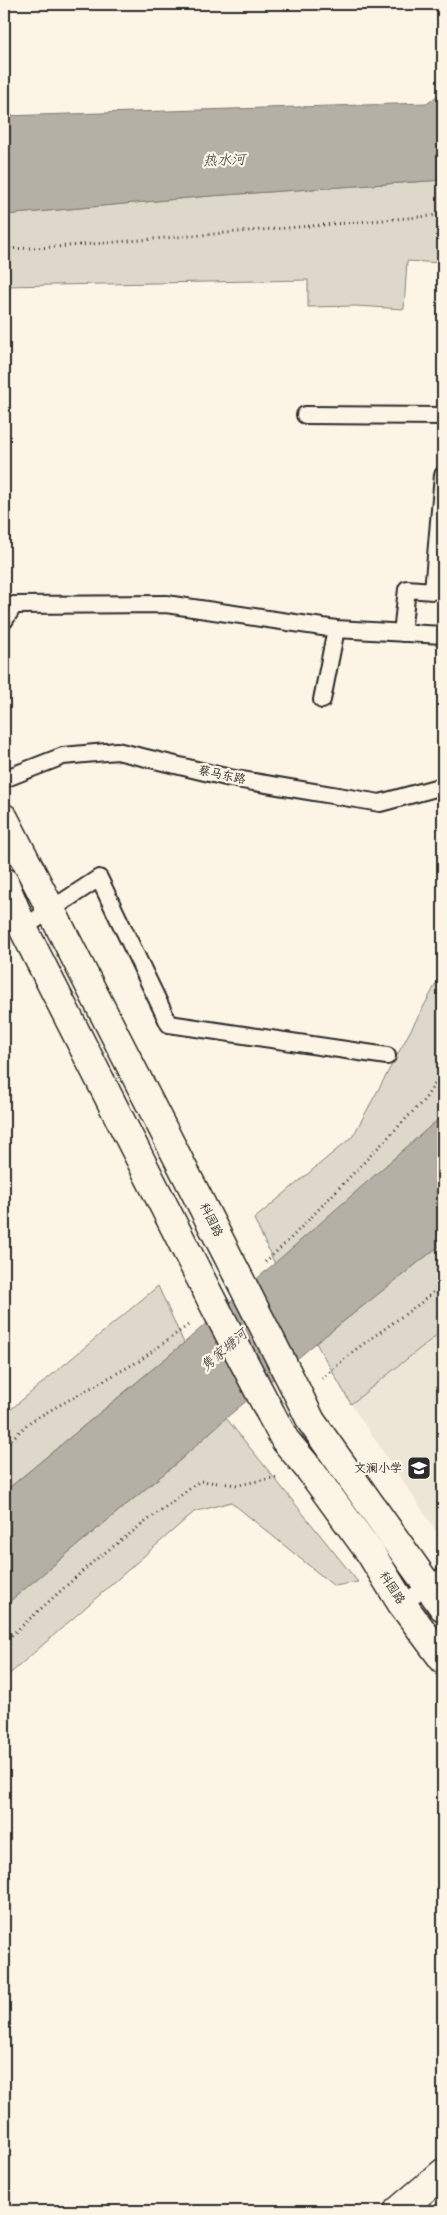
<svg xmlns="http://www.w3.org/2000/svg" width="447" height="2215" font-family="'Balsamiq Sans','LXGW WenKai TC',sans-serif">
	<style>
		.built { fill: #ece6d7 }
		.green { fill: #ded8ca; stroke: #84827a }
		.water { fill: #b4b0a5; stroke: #7d7b74 }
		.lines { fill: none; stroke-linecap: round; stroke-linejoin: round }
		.lane-casing { stroke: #2b2b2b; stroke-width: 20 }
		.street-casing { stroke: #2b2b2b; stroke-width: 31 }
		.secondary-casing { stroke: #2b2b2b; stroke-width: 31 }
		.path { stroke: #2b2b2b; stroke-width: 3; stroke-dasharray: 1 4; stroke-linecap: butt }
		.lane { stroke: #fcf5e5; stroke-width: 16 }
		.street { stroke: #fcf5e5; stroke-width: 28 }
		.secondary { stroke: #fcf5e5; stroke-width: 28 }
		.secondary-bridge-casing { stroke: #2b2b2b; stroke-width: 31; stroke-linecap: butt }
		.secondary-bridge { stroke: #fcf5e5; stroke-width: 28 }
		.labels { text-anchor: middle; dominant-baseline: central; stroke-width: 4.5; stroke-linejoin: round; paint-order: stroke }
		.street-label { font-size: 12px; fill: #2b2b2b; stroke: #fcf5e5 }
		.poi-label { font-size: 12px; fill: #2b2b2b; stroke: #fcf5e5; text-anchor: end }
		.water-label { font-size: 14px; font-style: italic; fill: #545350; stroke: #fcf5e5 }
	</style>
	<rect width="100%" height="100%" fill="#fcf5e5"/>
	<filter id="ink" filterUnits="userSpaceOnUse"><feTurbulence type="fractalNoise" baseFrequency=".02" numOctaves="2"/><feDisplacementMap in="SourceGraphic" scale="10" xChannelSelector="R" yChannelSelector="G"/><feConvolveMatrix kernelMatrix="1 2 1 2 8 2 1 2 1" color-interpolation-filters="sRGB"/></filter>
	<g filter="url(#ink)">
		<path class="built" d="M 443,1330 L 443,1541 L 351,1404 Z"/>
		<path class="green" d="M 443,180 L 443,263 L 407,261 L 404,309 L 356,306 L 308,307 L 308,280 L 4,286 L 4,215 L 210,196 Z
			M 443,971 L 443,1115 L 275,1264 L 254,1219 L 353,1136 Z
			M 443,1243 L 443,1330 L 351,1404 L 316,1343 Z
			M 158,1286 L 184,1343 L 4,1492 L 4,1415 Z
			M 226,1418 L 358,1582 L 334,1586 L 231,1502 L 194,1512 L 4,1679 L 4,1606 L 178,1462 Z"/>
		<path class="water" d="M 443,91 L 443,180 L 210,196 L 4,215 L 4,116 L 428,103 Z
			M 443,1115 L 443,1243 L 316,1343 L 226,1418 L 178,1462 L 4,1606 L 4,1492 L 184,1343 Z"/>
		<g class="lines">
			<g class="lane-casing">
				<path id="lane" d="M 305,415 L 443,416
					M 4,621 L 14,605 L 166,604 L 336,629 L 443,635
					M 402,633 L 407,589 L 433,591 L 443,475
					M 322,700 L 336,629
					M 4,779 L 63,756 L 117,751 L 230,778 L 380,803 L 443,786
					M 23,928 L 99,878 L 169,1024 L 387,1056
					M 402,1604 L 443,1576"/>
			</g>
			<g class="street-casing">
				<path id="street" d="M 398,2211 L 443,2173"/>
			</g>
			<g class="secondary-casing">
				<path id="secondary" d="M 4,818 L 236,1272
					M 4,882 L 23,928 L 211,1299
					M 296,1390 L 311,1421 L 443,1607
					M 271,1414 L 285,1440 L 310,1470 L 371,1554 L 402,1604 L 443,1659"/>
			</g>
			<path class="path" d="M 4,249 L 56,247 L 443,215
				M 265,1262 L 290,1239 L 425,1099 L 443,1071
				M 322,1379 L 355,1350 L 422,1302 L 443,1284
				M 4,1446 L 31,1421 L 139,1361 L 191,1323
				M 4,1642 L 95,1560 L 200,1481 L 239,1485 L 277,1477"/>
			<use href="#lane" class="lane"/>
			<use href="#street" class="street"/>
			<use href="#secondary" class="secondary"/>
			<g class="secondary-bridge-casing">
				<path id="secondary-bridge" d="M 236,1272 L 296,1390
					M 211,1299 L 271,1414"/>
			</g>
			<use href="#secondary-bridge" class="secondary-bridge"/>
		</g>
	</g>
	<defs>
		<g id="school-square" transform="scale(1.25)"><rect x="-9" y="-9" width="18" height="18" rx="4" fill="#2b2b2b" stroke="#fcf5e5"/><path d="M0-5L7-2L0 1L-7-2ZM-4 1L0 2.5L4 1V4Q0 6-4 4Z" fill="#fff"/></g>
	</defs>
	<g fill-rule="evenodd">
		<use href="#school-square" x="419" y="1468"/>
	</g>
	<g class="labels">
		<g class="street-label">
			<text transform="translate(222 775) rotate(12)">蔡马东路</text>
			<text transform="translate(211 1220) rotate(63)">科园路</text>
			<text transform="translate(392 1588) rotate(57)">科园路</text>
		</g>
		<g class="poi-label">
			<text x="402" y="1468">文澜小学</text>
		</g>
		<g class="water-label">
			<text transform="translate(224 160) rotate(-2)">热水河</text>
			<text transform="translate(224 1350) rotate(-41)">隽家塘河</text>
		</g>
	</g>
	<rect width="447" height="2215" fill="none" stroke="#fcf5e5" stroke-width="20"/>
	<rect x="10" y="10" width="427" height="2195" fill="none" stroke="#2b2b2b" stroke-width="2" filter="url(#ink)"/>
</svg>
